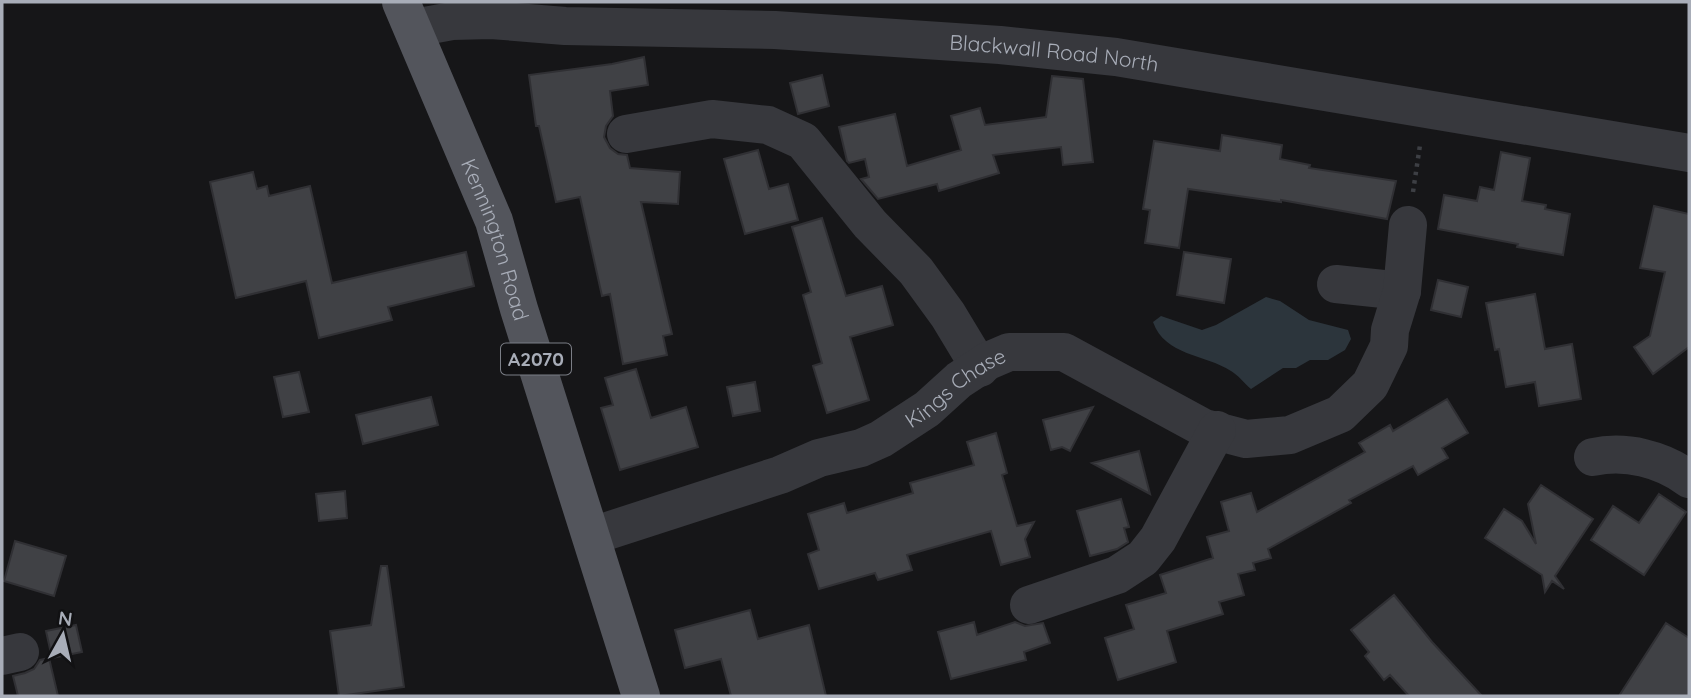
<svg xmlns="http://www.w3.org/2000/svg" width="1691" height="698" font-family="Quicksand,sans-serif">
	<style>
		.water { fill: #2c353c }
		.building { fill: #404145; stroke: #303034; stroke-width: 2 }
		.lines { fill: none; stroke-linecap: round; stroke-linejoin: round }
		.path { stroke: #3d3f44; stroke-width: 4.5; stroke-dasharray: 3.5 5; stroke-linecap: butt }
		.minor { stroke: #37383d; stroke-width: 38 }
		.major { stroke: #53555c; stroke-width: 38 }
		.labels { text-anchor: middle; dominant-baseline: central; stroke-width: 7; stroke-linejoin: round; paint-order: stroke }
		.shield { fill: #111113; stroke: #7b7e86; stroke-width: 2 }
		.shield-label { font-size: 19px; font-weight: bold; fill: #a8adb8 }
		.street-label { font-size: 21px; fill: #a8adb8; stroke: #111113 }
	</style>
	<rect width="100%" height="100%" fill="#161618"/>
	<path class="water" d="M 1266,297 L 1280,301 L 1309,320 L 1348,330 L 1351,339 L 1345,350 L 1328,360 L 1310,360 L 1296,368 L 1283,368 L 1251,389 C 1244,383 1238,375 1231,371 C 1205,354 1165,356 1153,322 L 1161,316 L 1202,330 L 1216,325 Z"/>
	<path class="building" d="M 644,57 L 648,85 L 610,91 L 613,116 L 606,126 L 604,137 L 610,148 L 618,154 L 627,155 L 630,168 L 680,172 L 678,204 L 641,202 L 672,334 L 663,336 L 667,355 L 623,364 L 610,294 L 602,296 L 580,197 L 556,202 L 539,126 L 536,126 L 529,75 L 612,64 Z
		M 822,75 L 829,106 L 798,114 L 790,83 Z
		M 1052,76 L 1083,79 L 1093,162 L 1063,165 L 1061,147 L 993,155 L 999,173 L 939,191 L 937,184 L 878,199 L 861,179 L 869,177 L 865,159 L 849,163 L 847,161 L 839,127 L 895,114 L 907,166 L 961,150 L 951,116 L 980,108 L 985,125 L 1046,117 Z
		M 1222,135 L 1282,145 L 1280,159 L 1310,165 L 1309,168 L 1396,181 L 1387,219 L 1281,200 L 1281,202 L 1188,189 L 1179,248 L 1145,243 L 1150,210 L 1143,209 L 1154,141 L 1220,151 Z
		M 758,150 L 769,189 L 788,184 L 798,220 L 745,234 L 724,159 Z
		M 1501,152 L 1530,158 L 1522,201 L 1546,205 L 1545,209 L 1570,214 L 1563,255 L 1517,247 L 1518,244 L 1438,229 L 1444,195 L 1477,201 L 1480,187 L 1494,190 Z
		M 253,172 L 257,189 L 267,186 L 269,196 L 310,186 L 332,283 L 466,252 L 474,286 L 388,307 L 392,320 L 319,338 L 306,281 L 236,298 L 210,182 Z
		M 1654,206 L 1689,214 L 1689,347 L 1653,374 L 1634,347 L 1650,336 L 1665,272 L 1640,268 Z
		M 822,218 L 846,296 L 882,286 L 893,325 L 850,337 L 869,400 L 827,413 L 813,366 L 822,363 L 803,295 L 811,292 L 792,227 Z
		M 1184,252 L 1231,259 L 1224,303 L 1177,295 Z
		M 1438,280 L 1468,287 L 1461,317 L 1431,310 Z
		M 1535,294 L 1545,349 L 1572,344 L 1581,399 L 1539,406 L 1535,382 L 1506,387 L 1499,349 L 1495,350 L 1486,303 Z
		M 636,369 L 651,418 L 686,407 L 698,447 L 620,470 L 601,408 L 613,405 L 605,378 Z
		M 299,372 L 309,412 L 283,417 L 274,377 Z
		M 755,382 L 760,411 L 733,416 L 727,387 Z
		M 431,397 L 438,425 L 363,444 L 356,415 Z
		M 1447,399 L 1468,433 L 1442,448 L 1448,458 L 1418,475 L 1413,466 L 1349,500 L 1351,503 L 1268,549 L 1271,558 L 1253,563 L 1255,570 L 1238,574 L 1244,595 L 1219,602 L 1223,614 L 1167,631 L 1176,662 L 1118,680 L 1105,638 L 1134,629 L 1126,605 L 1166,593 L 1160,575 L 1213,558 L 1207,537 L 1229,531 L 1221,502 L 1251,493 L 1257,512 L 1365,452 L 1359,443 L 1390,425 L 1393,431 Z
		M 1093,407 L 1070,451 L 1062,447 L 1051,450 L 1043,420 Z
		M 996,433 L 1007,473 L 1002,475 L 1017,526 L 1034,522 L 1025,539 L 1030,557 L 1001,565 L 991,531 L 907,555 L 912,570 L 878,580 L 875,573 L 819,589 L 808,554 L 819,550 L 808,514 L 844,503 L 847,513 L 913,493 L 910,483 L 974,465 L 967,442 Z
		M 1139,451 L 1150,494 L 1092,463 Z
		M 1541,485 L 1593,519 L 1555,576 L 1564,589 L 1552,581 L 1545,592 L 1542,575 L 1485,538 L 1504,509 L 1522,521 L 1536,544 L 1528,504 Z
		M 345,491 L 347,518 L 319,521 L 316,494 Z
		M 1659,494 L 1686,512 L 1644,575 L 1591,540 L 1613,506 L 1639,523 Z
		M 1121,499 L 1129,527 L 1124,528 L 1128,542 L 1117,549 L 1090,556 L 1077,511 Z
		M 15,541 L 66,556 L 54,596 L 4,581 Z
		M 381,566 L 387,566 L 404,687 L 339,696 L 330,631 L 371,625 Z
		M 1394,595 L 1432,642 L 1482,696 L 1409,696 L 1390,675 L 1384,680 L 1365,656 L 1369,652 L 1351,630 Z
		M 750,610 L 758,639 L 809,625 L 826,696 L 731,696 L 721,659 L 685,668 L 675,630 Z
		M 974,622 L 977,635 L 1015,622 L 1025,626 L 1043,623 L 1050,643 L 1024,652 L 1026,660 L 951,679 L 938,632 Z
		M 1666,623 L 1689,638 L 1689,696 L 1619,696 Z
		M 76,625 L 82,652 L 52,658 L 46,631 Z
		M 49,658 L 58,696 L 18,696 L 13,676 L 25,673 L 34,669 L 40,660 Z"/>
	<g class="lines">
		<path class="path" d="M 1413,192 L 1420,145"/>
		<g class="minor">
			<path id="s1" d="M 414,28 L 452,21 L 491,20 L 565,26 L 775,30 L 1000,45 L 1116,57 L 1689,153"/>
			<path d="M 626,134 L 712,119 L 768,125 L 803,141 L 870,224 L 916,271 L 948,315 L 980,368"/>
			<path d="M 1336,284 L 1402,291"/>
			<path d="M 1593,457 C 1626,450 1662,459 1689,479"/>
			<path id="s2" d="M 592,536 L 780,475 L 819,458 L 861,448 L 881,439 L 927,409 L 959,380 L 988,361 L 1009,352 L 1064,352 L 1204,428 L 1246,439 L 1290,435 L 1340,414 L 1370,385 L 1389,346 L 1390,330 L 1402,291 L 1408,225"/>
			<path d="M 1029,605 L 1117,575 L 1143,558 L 1158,539 L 1217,430"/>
			<path d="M 2,656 L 20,652"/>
		</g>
		<path class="major" id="s3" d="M 401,2 L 494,221 L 519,309 L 641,696"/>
	</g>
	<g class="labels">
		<rect class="shield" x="501" y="343.5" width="70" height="31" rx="5"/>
		<g class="shield-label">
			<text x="536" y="359">A2070</text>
		</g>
		<g class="street-label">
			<text stroke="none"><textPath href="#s1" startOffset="642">Blackwall Road North</textPath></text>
			<text stroke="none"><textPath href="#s3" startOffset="256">Kennington Road</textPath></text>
			<text stroke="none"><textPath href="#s2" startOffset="396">Kings Chase</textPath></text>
		</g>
	</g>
	<rect width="1691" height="698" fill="none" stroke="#a8adb8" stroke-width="7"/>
	<g transform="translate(63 635) rotate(8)" stroke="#111113" stroke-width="5" paint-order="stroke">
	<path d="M0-5L12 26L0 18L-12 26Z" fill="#a8adb8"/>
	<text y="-10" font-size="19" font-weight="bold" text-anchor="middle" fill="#a8adb8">N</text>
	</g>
</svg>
